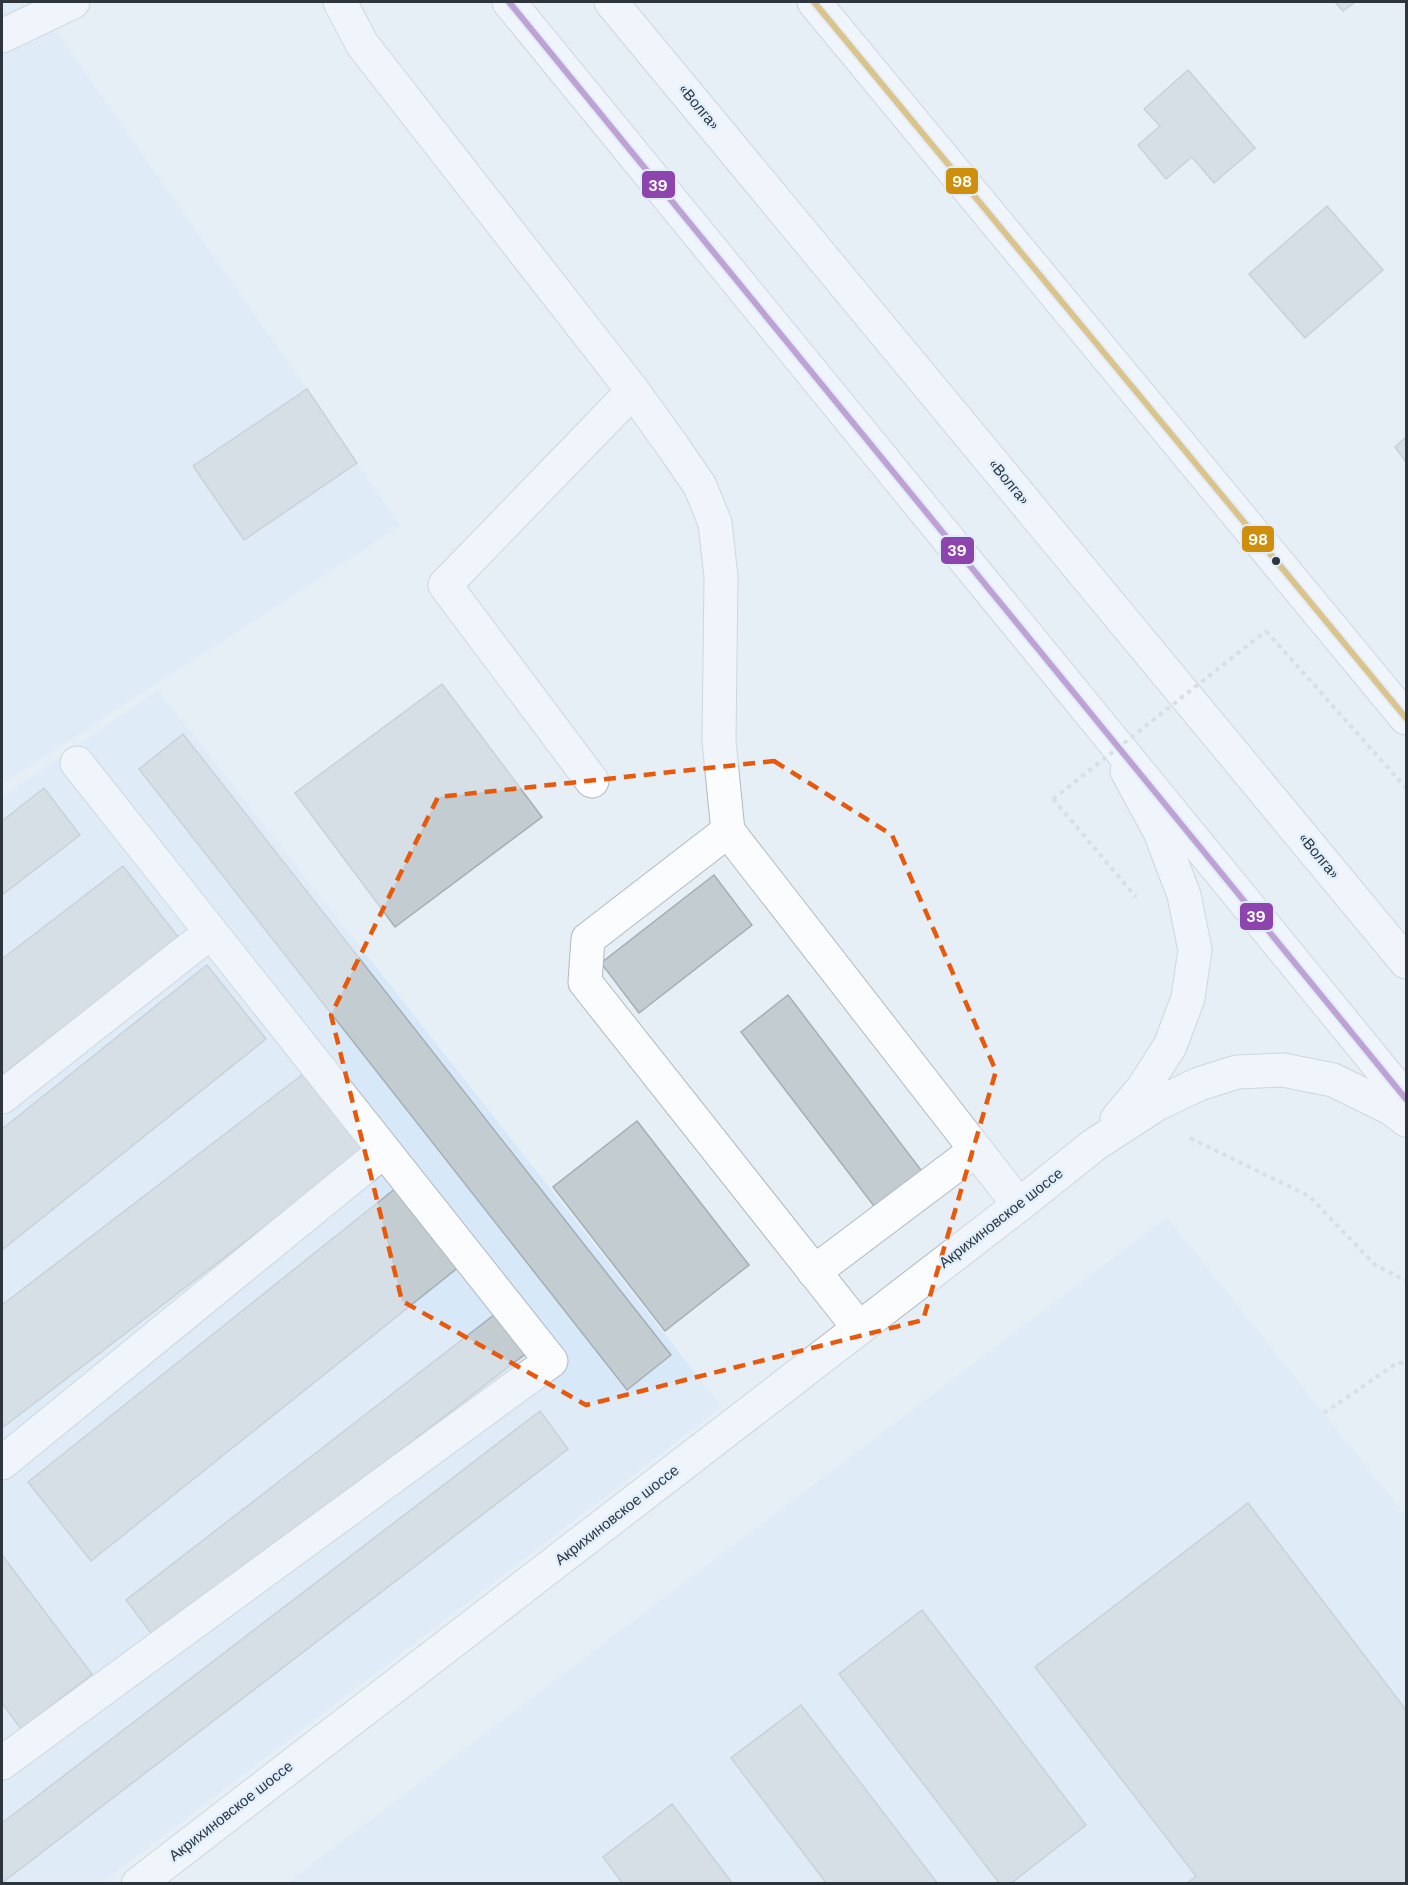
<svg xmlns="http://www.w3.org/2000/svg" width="1408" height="1885" font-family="'DM Sans',sans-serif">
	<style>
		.built { fill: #d7e8f9 }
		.building { fill: #c3ccd1; stroke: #a5aeb3; stroke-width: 1.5 }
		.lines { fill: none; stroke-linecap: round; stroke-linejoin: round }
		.minor-casing { stroke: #b2b9c0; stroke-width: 35 }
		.major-casing { stroke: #b2b9c0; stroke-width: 35 }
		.highway-casing { stroke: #b2b9c0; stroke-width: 35 }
		.path { stroke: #cbced1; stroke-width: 4; stroke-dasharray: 4.5 4.5; stroke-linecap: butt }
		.minor { stroke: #fbfcfe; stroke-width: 33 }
		.major { stroke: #fbfcfe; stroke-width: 33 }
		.highway { stroke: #fbfcfe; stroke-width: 33 }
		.path-bridge { stroke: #cbced1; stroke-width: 4; stroke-dasharray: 4.5 4.5; stroke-linecap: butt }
		.bus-1-casing { stroke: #dfeefd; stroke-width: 10 }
		.bus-2-casing { stroke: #dfeefd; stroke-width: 10 }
		.bus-1 { stroke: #8e44ad; stroke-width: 6 }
		.bus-2 { stroke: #cf8f0c; stroke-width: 6 }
		.marked { fill: none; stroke: #e8590c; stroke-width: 4.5; stroke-dasharray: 12 8; stroke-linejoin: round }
		.bus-dot { fill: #2e353c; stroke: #dfeefd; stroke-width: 2 }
		.labels { text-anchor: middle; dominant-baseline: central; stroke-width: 4.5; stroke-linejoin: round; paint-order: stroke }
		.street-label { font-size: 15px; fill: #2e353c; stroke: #dfeefd }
		.line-badge { stroke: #dfeefd; stroke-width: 2 }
		.badge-label { font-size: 16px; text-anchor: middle; font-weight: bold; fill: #fff }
	</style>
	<rect width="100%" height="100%" fill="#e6eef6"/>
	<path class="built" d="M 2,2 L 36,2 L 307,389 L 400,526 L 2,784 Z
		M 158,690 L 722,1407 L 102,1883 L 2,1883 L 2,797 Z
		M 1167,1217 L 1406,1516 L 1406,1883 L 286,1884 Z"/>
	<path class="building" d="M 1335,2 L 1355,2 L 1343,11 Z
		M 1188,70 L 1255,148 L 1214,183 L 1192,157 L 1166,179 L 1138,145 L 1160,126 L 1144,109 Z
		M 1327,206 L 1383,270 L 1305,338 L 1249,274 Z
		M 307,389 L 357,463 L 244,540 L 193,466 Z
		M 1406,437 L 1406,462 L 1395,447 Z
		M 442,684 L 542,817 L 395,927 L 295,793 Z
		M 183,734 L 671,1355 L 627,1390 L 139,769 Z
		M 44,788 L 80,835 L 2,895 L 2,821 Z
		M 123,866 L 179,938 L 2,1075 L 2,959 Z
		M 714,875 L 752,925 L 639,1013 L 601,963 Z
		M 207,965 L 266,1039 L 2,1250 L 2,1129 Z
		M 788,995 L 924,1174 L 877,1210 L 741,1032 Z
		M 307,1071 L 366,1149 L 2,1428 L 2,1305 Z
		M 637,1121 L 749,1265 L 665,1331 L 553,1187 Z
		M 396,1188 L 460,1266 L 91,1561 L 28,1482 Z
		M 499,1311 L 529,1351 L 156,1640 L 126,1600 Z
		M 540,1411 L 568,1449 L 2,1883 L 2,1823 Z
		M 1248,1503 L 1406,1710 L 1406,1884 L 1186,1884 L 1196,1876 L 1035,1667 Z
		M 2,1555 L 92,1674 L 21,1729 L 2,1703 Z
		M 922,1610 L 1086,1825 L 1010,1884 L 1000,1884 L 839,1674 Z
		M 801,1705 L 938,1884 L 827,1884 L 731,1758 Z
		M 672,1804 L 733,1884 L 623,1884 L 603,1857 Z"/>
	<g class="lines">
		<g class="minor-casing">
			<path id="minor" d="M 340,2 L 362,44 L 633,391 L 674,448 L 700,486 L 715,523 L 721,577 L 719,741 L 728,831 L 588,939 L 585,982 L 859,1328
				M 814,2 L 1406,718
				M 2,36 L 73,2
				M 592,781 L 445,585 L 633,391
				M 728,831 L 1019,1205
				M 2,1097 L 211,932
				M 814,1272 L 976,1150
				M 2,1463 L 384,1151
				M 2,1763 L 551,1361 L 77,763"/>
		</g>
		<g class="major-casing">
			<path id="major" d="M 1117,1119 L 1143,1088 L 1170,1046 L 1188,998 L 1195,950 L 1184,895 L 1160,832 L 1127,771
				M 138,1884 L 1019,1205 L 1094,1145 L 1157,1104 L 1199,1084 L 1237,1072 L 1283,1070 L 1333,1080 L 1392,1109 L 1406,1120"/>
		</g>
		<g class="highway-casing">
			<path id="highway" d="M 509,2 L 1406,1099
				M 611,2 L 1406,962"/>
		</g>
		<path class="path" d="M 1266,631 L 1406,788
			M 1053,799 L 1136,897
			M 1190,1138 L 1309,1196 L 1374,1264 L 1406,1281
			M 1324,1413 L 1397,1363 L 1406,1363"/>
		<use href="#minor" class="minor"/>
		<use href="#major" class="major"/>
		<use href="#highway" class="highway"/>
		<path class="path-bridge" d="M 1053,799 L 1266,631"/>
		<g class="bus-1-casing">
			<path id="bus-1" d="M 509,2 L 1406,1099"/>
		</g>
		<g class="bus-2-casing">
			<path id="bus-2" d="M 814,2 L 1406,718"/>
		</g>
		<use href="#bus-1" class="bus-1"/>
		<use href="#bus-2" class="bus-2"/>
	</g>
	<path d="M0 0H1408V1885H0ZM 774,761 L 892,835 L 996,1071 L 923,1320 L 586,1405 L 402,1301 L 331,1015 L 438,797 Z" fill="#e6eef6" fill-opacity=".55" fill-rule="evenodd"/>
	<path class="marked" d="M 774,761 L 892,835 L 996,1071 L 923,1320 L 586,1405 L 402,1301 L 331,1015 L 438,797 Z"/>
	<circle class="bus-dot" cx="1276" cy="561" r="5"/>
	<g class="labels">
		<g class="street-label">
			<text transform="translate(699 107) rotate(50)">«Волга»</text>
			<text transform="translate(1009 482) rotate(50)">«Волга»</text>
			<text transform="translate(1319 856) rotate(50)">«Волга»</text>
			<text transform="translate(1001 1218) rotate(-38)">Акрихиновское шоссе</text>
			<text transform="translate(617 1515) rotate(-38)">Акрихиновское шоссе</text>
			<text transform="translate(231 1811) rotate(-38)">Акрихиновское шоссе</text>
		</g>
	</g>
	<g class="line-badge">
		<rect x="945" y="167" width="34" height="28" rx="6" fill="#cf8f0c"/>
		<rect x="641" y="170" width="35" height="29" rx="6" fill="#8e44ad"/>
		<rect x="1241" y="525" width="34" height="28" rx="6" fill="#cf8f0c"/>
		<rect x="940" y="536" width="35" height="29" rx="6" fill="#8e44ad"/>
		<rect x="1239" y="902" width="35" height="29" rx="6" fill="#8e44ad"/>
	</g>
	<g class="badge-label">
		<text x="962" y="187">98</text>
		<text x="658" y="191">39</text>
		<text x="1258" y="545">98</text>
		<text x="957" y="556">39</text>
		<text x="1256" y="922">39</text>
	</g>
	<rect width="1408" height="1885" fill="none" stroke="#2e353c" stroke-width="6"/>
</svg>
